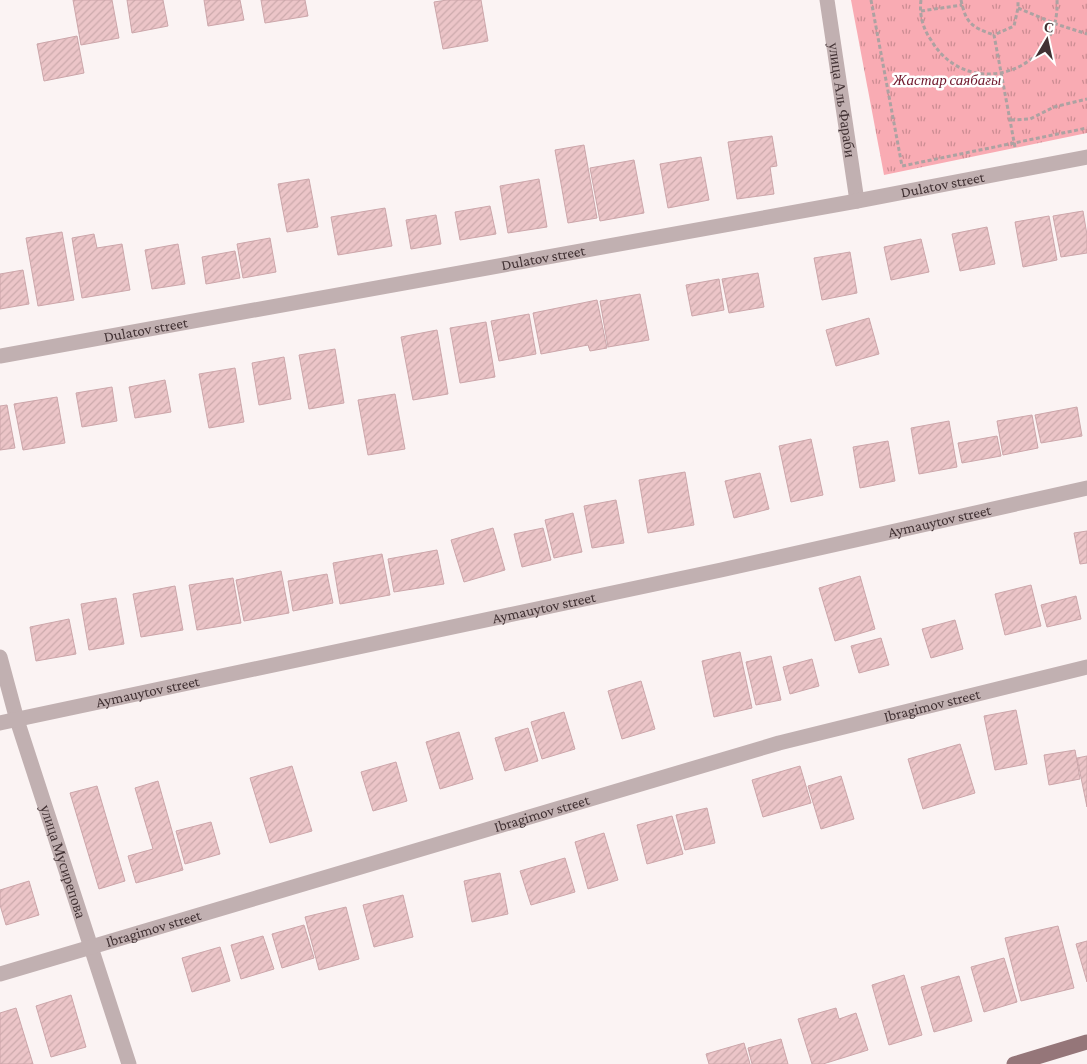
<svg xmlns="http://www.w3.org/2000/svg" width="1087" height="1064" font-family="'Crimson Pro',serif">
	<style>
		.grass { fill: url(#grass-tufts) }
		.building { fill: url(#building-hatch); stroke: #cca6aa }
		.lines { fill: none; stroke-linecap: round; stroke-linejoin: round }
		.path { stroke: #ada2a2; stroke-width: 3; stroke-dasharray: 4 2.5; stroke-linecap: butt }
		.minor { stroke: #c1b0b1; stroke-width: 15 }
		.major { stroke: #957679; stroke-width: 15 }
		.labels { text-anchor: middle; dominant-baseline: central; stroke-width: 5; stroke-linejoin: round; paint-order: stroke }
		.park-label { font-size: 15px; font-style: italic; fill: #70192d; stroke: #fff }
		.street-label { font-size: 15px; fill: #413133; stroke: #fff }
	</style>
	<defs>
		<pattern id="grass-tufts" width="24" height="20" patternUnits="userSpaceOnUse" patternTransform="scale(1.25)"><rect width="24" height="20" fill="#f9abb3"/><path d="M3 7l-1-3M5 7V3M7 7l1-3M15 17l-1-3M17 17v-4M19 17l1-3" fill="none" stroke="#cb8c92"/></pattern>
		<pattern id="building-hatch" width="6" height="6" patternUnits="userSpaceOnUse" patternTransform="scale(1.25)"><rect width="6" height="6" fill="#ecc5c8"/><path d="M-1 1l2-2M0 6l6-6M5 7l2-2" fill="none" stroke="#ccaaac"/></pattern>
	</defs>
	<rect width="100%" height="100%" fill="#fbf3f3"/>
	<path class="grass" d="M 851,0 L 1087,0 L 1087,133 L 884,175 Z"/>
	<path class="building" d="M 73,0 L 112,0 L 119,38 L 81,45 Z
		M 127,0 L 163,0 L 168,26 L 132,33 Z
		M 204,0 L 240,0 L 244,20 L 208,26 Z
		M 261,0 L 305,0 L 308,16 L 265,23 Z
		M 447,0 L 481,0 L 488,41 L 443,49 L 434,2 Z
		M 77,36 L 84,73 L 44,81 L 37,44 Z
		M 772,136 L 777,166 L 770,167 L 774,194 L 737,199 L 728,142 Z
		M 584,145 L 597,218 L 568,223 L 555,150 Z
		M 701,157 L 709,200 L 668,208 L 660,164 Z
		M 634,160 L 644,213 L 600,221 L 590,168 Z
		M 309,179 L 318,227 L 287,232 L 278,184 Z
		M 539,179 L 547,227 L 508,233 L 500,186 Z
		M 490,206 L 496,234 L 460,240 L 455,212 Z
		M 385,208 L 392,246 L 338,255 L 331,217 Z
		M 1083,211 L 1087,235 L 1087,253 L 1061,257 L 1053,216 Z
		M 436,215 L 441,244 L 411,249 L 406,220 Z
		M 1049,216 L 1057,260 L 1023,267 L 1015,222 Z
		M 987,227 L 995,264 L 960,271 L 952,234 Z
		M 62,232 L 74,300 L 38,306 L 26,238 Z
		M 94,234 L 97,248 L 122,244 L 130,290 L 82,298 L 72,238 Z
		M 270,238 L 276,272 L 243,278 L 237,244 Z
		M 921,239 L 929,272 L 891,280 L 884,247 Z
		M 178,244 L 185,284 L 152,289 L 145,250 Z
		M 235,251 L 240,278 L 206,284 L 202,257 Z
		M 850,252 L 857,293 L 822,300 L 814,258 Z
		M 23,270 L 29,304 L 0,309 L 0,274 Z
		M 758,273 L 764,307 L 729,313 L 722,279 Z
		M 719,279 L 724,310 L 692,316 L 686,285 Z
		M 640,294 L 649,340 L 608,347 L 600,301 Z
		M 597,300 L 607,348 L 590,351 L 588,345 L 541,354 L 533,313 Z
		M 529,314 L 536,354 L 499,361 L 491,321 Z
		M 869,318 L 879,354 L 836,366 L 826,330 Z
		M 486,322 L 495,377 L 460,383 L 450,328 Z
		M 437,330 L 448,394 L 413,400 L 401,337 Z
		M 335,349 L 344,403 L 309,409 L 299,355 Z
		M 284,357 L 291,399 L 259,405 L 252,363 Z
		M 235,368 L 244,422 L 209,428 L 199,374 Z
		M 165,380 L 171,412 L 135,418 L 129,387 Z
		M 112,387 L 117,421 L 82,427 L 76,393 Z
		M 395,394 L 405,449 L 368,455 L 358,400 Z
		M 57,397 L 65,443 L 23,450 L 14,404 Z
		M 7,405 L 15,448 L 0,450 L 0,406 Z
		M 1077,407 L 1082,436 L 1041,443 L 1035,415 Z
		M 1032,415 L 1038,448 L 1003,455 L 997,421 Z
		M 949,421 L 957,467 L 919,474 L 911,428 Z
		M 997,436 L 1001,456 L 962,463 L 958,443 Z
		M 811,439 L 823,495 L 791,502 L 779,446 Z
		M 888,441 L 895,481 L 860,488 L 853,447 Z
		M 685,472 L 694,525 L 648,533 L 639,480 Z
		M 760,473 L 769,509 L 734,518 L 725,481 Z
		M 616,500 L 624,543 L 592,548 L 584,506 Z
		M 573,513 L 582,552 L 554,558 L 545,520 Z
		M 493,528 L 505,570 L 464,582 L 451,540 Z
		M 543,528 L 551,560 L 522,567 L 514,534 Z
		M 1087,531 L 1087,563 L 1080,564 L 1074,533 Z
		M 437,550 L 444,584 L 394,592 L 388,559 Z
		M 382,554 L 390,595 L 340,604 L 333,563 Z
		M 281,571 L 289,613 L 244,621 L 236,580 Z
		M 327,574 L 333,603 L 293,611 L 288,581 Z
		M 860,576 L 875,629 L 835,641 L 819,588 Z
		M 233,578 L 241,623 L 197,630 L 189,585 Z
		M 1031,585 L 1041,626 L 1005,635 L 995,594 Z
		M 175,586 L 183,630 L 141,637 L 133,594 Z
		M 1076,596 L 1081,619 L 1047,627 L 1041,605 Z
		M 116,598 L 124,644 L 89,650 L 81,604 Z
		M 69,619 L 76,654 L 36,661 L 30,627 Z
		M 955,620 L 963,649 L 931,658 L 922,629 Z
		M 881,638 L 889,665 L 859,673 L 851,646 Z
		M 740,652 L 752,708 L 714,717 L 702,661 Z
		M 771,656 L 781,700 L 756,705 L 746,662 Z
		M 812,659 L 819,686 L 790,694 L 783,667 Z
		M 641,681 L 655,729 L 622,739 L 608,691 Z
		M 1016,710 L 1027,764 L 995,770 L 984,716 Z
		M 564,712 L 575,749 L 542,759 L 531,722 Z
		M 528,728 L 538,761 L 505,771 L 495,738 Z
		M 459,732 L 473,779 L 440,789 L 426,742 Z
		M 960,744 L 975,793 L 923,809 L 908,759 Z
		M 1075,750 L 1080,779 L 1049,785 L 1044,755 Z
		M 1087,756 L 1087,807 L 1077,758 Z
		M 396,762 L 407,801 L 373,811 L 361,772 Z
		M 292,766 L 312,831 L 270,843 L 250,778 Z
		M 800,766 L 811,803 L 763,817 L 752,780 Z
		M 841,776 L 854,819 L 821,829 L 808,786 Z
		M 158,781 L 183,870 L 136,883 L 128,856 L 153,849 L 135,788 Z
		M 97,786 L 125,881 L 99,889 L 70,793 Z
		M 707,808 L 715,843 L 685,850 L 676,815 Z
		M 672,816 L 683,854 L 647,864 L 637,825 Z
		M 211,822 L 220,854 L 185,864 L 176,831 Z
		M 604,833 L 618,880 L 588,889 L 575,842 Z
		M 565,858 L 575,892 L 531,905 L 520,871 Z
		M 500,873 L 508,914 L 472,922 L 464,881 Z
		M 29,881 L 39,915 L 6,925 L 0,905 L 0,890 Z
		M 403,895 L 413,937 L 374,947 L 363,905 Z
		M 346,907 L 359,959 L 319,970 L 305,917 Z
		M 304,925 L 314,958 L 282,968 L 272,934 Z
		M 1058,926 L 1074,988 L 1021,1001 L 1005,938 Z
		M 263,936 L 274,969 L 241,979 L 231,945 Z
		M 1087,941 L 1087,982 L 1076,944 Z
		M 220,947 L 230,981 L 192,992 L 182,958 Z
		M 1004,958 L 1017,1002 L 984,1012 L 971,967 Z
		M 904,975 L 922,1035 L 889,1045 L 872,985 Z
		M 959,976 L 972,1021 L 934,1032 L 921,987 Z
		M 71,995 L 86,1047 L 51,1057 L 36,1006 Z
		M 16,1008 L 33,1064 L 0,1064 L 0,1013 Z
		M 836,1008 L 839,1019 L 856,1013 L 868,1050 L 823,1064 L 812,1064 L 798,1019 Z
		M 781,1039 L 788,1064 L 752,1064 L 748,1048 Z
		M 744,1043 L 750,1064 L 709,1064 L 706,1054 Z"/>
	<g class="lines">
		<path class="path" d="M 871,0 L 902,166 L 1087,128
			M 921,0 C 919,14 923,29 931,40 C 968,103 1061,72 1057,0
			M 961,0 C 966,24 972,27 994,35
			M 1018,8 L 1056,24 L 1087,34
			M 921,11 L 962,5
			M 1011,120 L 1030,119 L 1054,107 L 1087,99
			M 1015,147 L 994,35 L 1014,26 L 1018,8 L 1018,0"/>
		<g class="minor">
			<path id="s1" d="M 827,0 L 857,201"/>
			<path id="s2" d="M 0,356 L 857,201 L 1087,157"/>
			<path id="s3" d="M 0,657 L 17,720 L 129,1064"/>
			<path id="s4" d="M 0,723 L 721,570 L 1087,488"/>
			<path id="s5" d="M 0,974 L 779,743 L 1087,667"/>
		</g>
		<path class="major" d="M 1014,1064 L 1087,1042"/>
	</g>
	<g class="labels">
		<g class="park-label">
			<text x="947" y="80">Жастар саябағы</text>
		</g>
		<g class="street-label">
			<text stroke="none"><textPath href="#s1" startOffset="101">улица Аль Фараби</textPath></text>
			<text stroke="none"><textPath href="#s2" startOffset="958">Dulatov street</textPath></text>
			<text stroke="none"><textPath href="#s2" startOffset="552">Dulatov street</textPath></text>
			<text stroke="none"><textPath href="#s2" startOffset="148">Dulatov street</textPath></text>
			<text stroke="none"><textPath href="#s4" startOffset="961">Aymauytov street</textPath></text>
			<text stroke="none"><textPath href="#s4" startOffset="556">Aymauytov street</textPath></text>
			<text stroke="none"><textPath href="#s4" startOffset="151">Aymauytov street</textPath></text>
			<text stroke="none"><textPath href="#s5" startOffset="970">Ibragimov street</textPath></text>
			<text stroke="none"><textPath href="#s5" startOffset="565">Ibragimov street</textPath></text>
			<text stroke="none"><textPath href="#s3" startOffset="214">улица Мусирепова</textPath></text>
			<text stroke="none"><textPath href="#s5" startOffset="160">Ibragimov street</textPath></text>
		</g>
	</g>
	<g transform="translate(1047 40) rotate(9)" stroke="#ffffff" stroke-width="4" paint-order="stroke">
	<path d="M0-4L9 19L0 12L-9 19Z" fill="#413133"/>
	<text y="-8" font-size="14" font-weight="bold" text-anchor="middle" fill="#413133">С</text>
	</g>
</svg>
